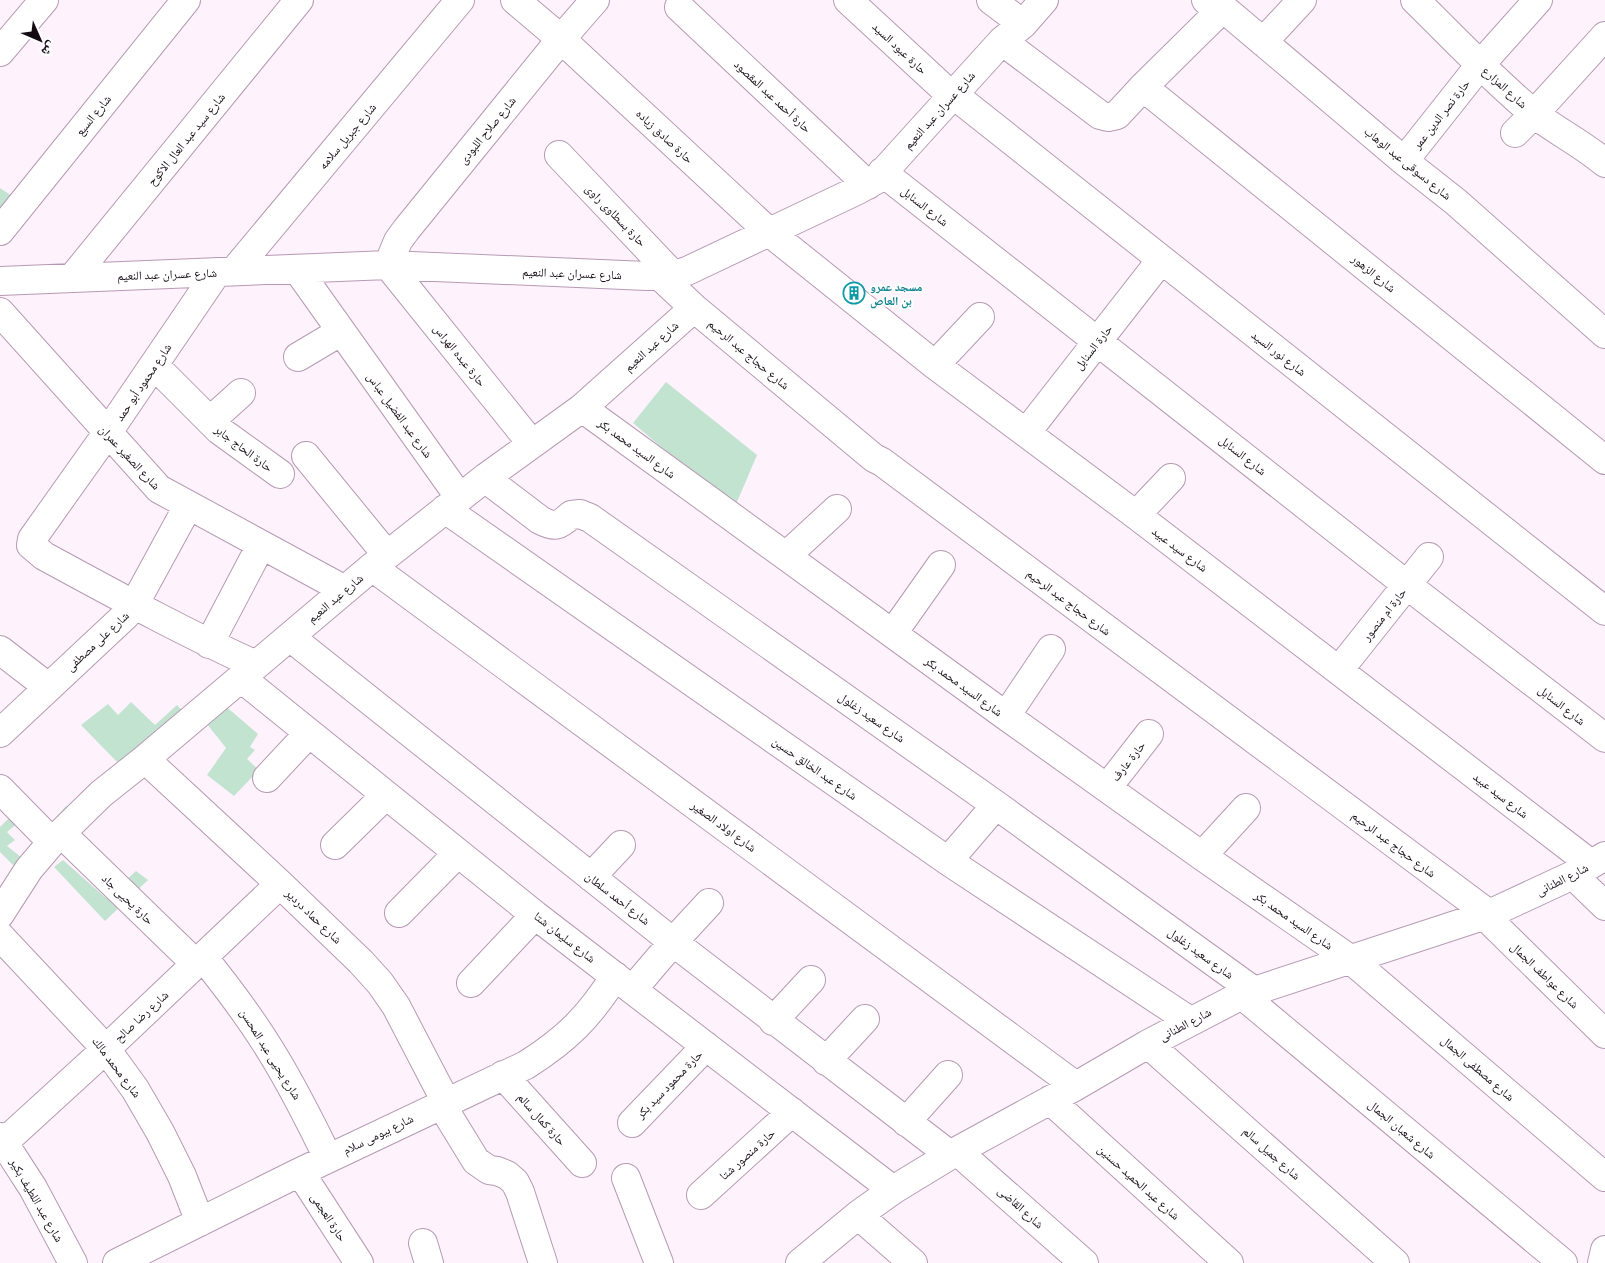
<svg xmlns="http://www.w3.org/2000/svg" width="1605" height="1263" font-family="Merriweather,'Noto Naskh Arabic',serif">
	<style>
		.green { fill: #c3e3d1 }
		.lines { fill: none; stroke-linecap: round; stroke-linejoin: round }
		.minor-casing { stroke: #b69ab3; stroke-width: 30 }
		.minor { stroke: #fff; stroke-width: 28 }
		.labels { text-anchor: middle; dominant-baseline: central; stroke-width: 4; stroke-linejoin: round; paint-order: stroke }
		.street-label { font-size: 12px; fill: #140a13; stroke: #fff }
		.culture-label { font-size: 12px; font-weight: bold; fill: #0d838f; stroke: #fff; text-anchor: start }
	</style>
	<rect width="100%" height="100%" fill="#fef2fc"/>
	<path class="green" d="M 0,188 L 15,198 L 0,218 Z
		M 666,382 L 757,455 L 734,509 L 633,423 Z
		M 131,702 L 155,725 L 177,705 L 191,720 L 118,763 L 81,725 L 108,704 L 118,715 Z
		M 223,704 L 258,734 L 250,747 L 255,750 L 247,759 L 259,770 L 234,796 L 207,775 L 226,748 L 203,719 Z
		M 66,806 L 82,819 L 6,884 L 14,866 L 0,852 L 0,827 L 11,816 L 18,823 L 7,832 L 15,840 L 7,846 L 21,857 Z
		M 63,860 L 106,898 L 136,871 L 148,880 L 105,921 L 54,867 Z"/>
	<g class="lines">
		<g class="minor-casing">
			<path id="minor" d="M 515,0 L 561,39 L 769,232 L 935,365 L 1136,515 L 1591,864
				M 848,0 L 953,97
				M 991,0 L 1023,24
				M 1206,0 L 1223,8 L 1404,161 L 1456,202 L 1605,334
				M 1415,0 C 1454,38 1491,78 1533,113 C 1556,131 1583,144 1605,163
				M 679,7 L 868,185
				M 1002,41 L 1100,115 L 1108,117 L 1117,115 L 1143,87 L 1223,8
				M 1263,42 L 1302,0
				M 0,52 L 44,0
				M 1143,87 L 1605,460
				M 954,95 L 1605,611
				M 1515,133 L 1534,114 L 1605,36
				M 559,155 L 673,275
				M 1404,161 L 1480,65 L 1538,0
				M 882,172 L 1407,585 L 1605,738
				M 0,231 L 186,0
				M 297,269 L 460,498
				M 234,271 L 460,0
				M 217,272 L 108,432 L 32,539 L 31,545 L 44,556 C 114,594 183,632 256,665
				M 660,276 L 694,308 L 874,458 L 882,462 L 1489,914
				M 73,277 L 299,0
				M 0,281 L 388,265 L 647,276 L 673,275 L 687,271 L 858,190 L 876,180 L 1002,41 L 1023,24 L 1044,0
				M 0,312 L 159,489 L 345,590
				M 298,357 L 340,332
				M 154,365 L 219,430 L 280,474
				M 935,365 L 980,317
				M 582,408 L 1006,716 L 1202,856 L 1350,959 L 1605,1177
				M 210,421 L 241,393
				M 1026,433 L 1161,260
				M 532,444 L 388,265 L 398,241 L 406,230 L 561,39 L 595,0
				M 306,456 L 387,555
				M 485,478 L 540,520 C 555,528 559,526 571,515 L 580,514 L 590,518 L 996,805 L 1254,991
				M 445,509 L 948,861 L 1190,1021
				M 1136,515 L 1171,478
				M 786,556 L 837,509
				M 372,567 L 1076,1086
				M 893,633 L 941,565
				M 290,637 L 673,942 L 950,1155
				M 209,644 L 261,545
				M 0,650 L 48,687
				M 1339,670 L 1429,557
				M 241,678 L 535,915 L 893,1190
				M 1006,716 L 1051,649
				M 0,733 L 126,615 L 134,605 L 188,506
				M 145,759 L 280,884 L 361,962 L 380,983 L 396,1006 L 446,1102
				M 267,778 L 309,733
				M 1107,788 L 1149,734
				M 0,789 L 52,842
				M 61,833 L 196,964
				M 335,845 L 386,795
				M 1202,856 L 1246,808
				M 948,861 L 996,805
				M 1573,875 L 1605,906
				M 591,877 L 621,845
				M 399,913 L 458,853
				M 0,914 L 29,869 L 52,842 L 101,794 L 145,759 L 372,567 L 485,478 L 582,408 L 694,308
				M 1485,916 L 1605,1034
				M 0,936 L 106,1049 L 135,1089 L 160,1132 L 182,1176 L 200,1222
				M 203,957 C 228,988 252,1020 272,1053 C 293,1087 311,1123 328,1158
				M 471,983 L 535,915
				M 633,989 L 673,942 L 709,903
				M 1242,995 L 1563,1263
				M 773,1021 L 811,980
				M 1148,1044 L 1395,1263
				M 826,1061 L 865,1019
				M 503,1075 L 582,1163
				M 1050,1100 L 1229,1263
				M 441,1104 L 476,1161 L 489,1170 L 497,1171 L 507,1175 L 515,1182 L 520,1192 L 543,1263
				M 906,1122 L 948,1075
				M 632,1123 L 706,1046
				M 0,1137 L 33,1188 L 73,1263
				M 0,1146 L 106,1049 L 280,884
				M 957,1151 L 1084,1263
				M 300,1172 L 359,1263
				M 626,1178 L 659,1263
				M 701,1195 L 792,1112
				M 858,1215 L 913,1263
				M 423,1243 L 429,1263
				M 117,1263 L 300,1172 L 526,1065 C 567,1039 589,1017 615,976
				M 800,1263 L 858,1215 L 893,1190 L 957,1151 L 1076,1086 L 1148,1044 L 1242,995 L 1489,914 L 1573,875 L 1605,856
				M 1602,1263 L 1605,1250"/>
		</g>
		<use href="#minor" class="minor"/>
	</g>
	<defs>
		<g id="building-ring" transform="scale(1.125)"><circle r="9.5" fill="#fff" stroke="#0f9aa8" stroke-width="1.5"/><path d="M-4-6H4V6H1V3H-1V6H-4ZM-2.5-4.3h1.7v1.8h-1.7ZM.8-4.3h1.7v1.8H.8ZM-2.5-1h1.7V.8h-1.7ZM.8-1h1.7V.8H.8Z" fill="#0f9aa8"/></g>
	</defs>
	<g fill-rule="evenodd">
		<use href="#building-ring" x="854" y="293"/>
	</g>
	<g class="labels">
		<g class="street-label">
			<text transform="translate(900 48) rotate(43)">حارة عبود السيد</text>
			<text transform="translate(1505 87) rotate(42)">شارع المزارع</text>
			<text transform="translate(773 96) rotate(43)">حارة أحمد عبد المقصود</text>
			<text transform="translate(939 110) rotate(-48)">شارع عسران عبد النعيم</text>
			<text transform="translate(1441 114) rotate(-52)">حارة نصر الدين عمر</text>
			<text transform="translate(93 115) rotate(-51)">شارع السبع</text>
			<text transform="translate(487 130) rotate(-51)">شارع صلاح اللبودى</text>
			<text transform="translate(347 136) rotate(-50)">شارع جبريل سلامه</text>
			<text transform="translate(665 136) rotate(43)">حارة صادق زياده</text>
			<text transform="translate(186 139) rotate(-51)">شارع سيد عبد العال الاكوح</text>
			<text transform="translate(1408 163) rotate(39)">شارع دسوقى عبد الوهاب</text>
			<text transform="translate(925 206) rotate(38)">شارع السنابل</text>
			<text transform="translate(616 215) rotate(46)">حارة بسطاوى راوى</text>
			<text transform="translate(572 273) rotate(2)">شارع عسران عبد النعيم</text>
			<text transform="translate(1374 273) rotate(39)">شارع الزهور</text>
			<text transform="translate(167 274) rotate(-2)">شارع عسران عبد النعيم</text>
			<text transform="translate(651 346) rotate(-42)">شارع عبد النعيم</text>
			<text transform="translate(1093 347) rotate(-52)">حارة السنابل</text>
			<text transform="translate(1279 353) rotate(38)">شارع نور السيد</text>
			<text transform="translate(749 354) rotate(40)">شارع حجاج عبد الرحيم</text>
			<text transform="translate(460 355) rotate(51)">حارة عبده الهراس</text>
			<text transform="translate(143 382) rotate(-56)">شارع محمود أبو حمد</text>
			<text transform="translate(400 415) rotate(54)">شارع عبد الفضيل عباس</text>
			<text transform="translate(244 448) rotate(37)">حارة الحاج جابر</text>
			<text transform="translate(637 448) rotate(36)">شارع السيد محمد بكر</text>
			<text transform="translate(1243 455) rotate(38)">شارع السنابل</text>
			<text transform="translate(130 457) rotate(47)">شارع الصغير عمران</text>
			<text transform="translate(1180 549) rotate(37)">شارع سيد عبيد</text>
			<text transform="translate(335 598) rotate(-40)">شارع عبد النعيم</text>
			<text transform="translate(1069 602) rotate(37)">شارع حجاج عبد الرحيم</text>
			<text transform="translate(1384 614) rotate(-52)">حارة ام منصور</text>
			<text transform="translate(97 641) rotate(-43)">شارع على مصطفى</text>
			<text transform="translate(964 686) rotate(36)">شارع السيد محمد بكر</text>
			<text transform="translate(1562 705) rotate(38)">شارع السنابل</text>
			<text transform="translate(872 717) rotate(35)">شارع سعيد زغلول</text>
			<text transform="translate(1128 761) rotate(-52)">حارة عارف</text>
			<text transform="translate(815 768) rotate(35)">شارع عبد الخالق حسين</text>
			<text transform="translate(1501 795) rotate(38)">شارع سيد عبيد</text>
			<text transform="translate(724 826) rotate(36)">شارع اولاد الصغير</text>
			<text transform="translate(1394 844) rotate(37)">شارع حجاج عبد الرحيم</text>
			<text transform="translate(1562 879) rotate(-27)">شارع الطنانى</text>
			<text transform="translate(618 898) rotate(38)">شارع أحمد سلطان</text>
			<text transform="translate(128 899) rotate(44)">حارة يحيى جاد</text>
			<text transform="translate(314 916) rotate(44)">شارع حماد دردير</text>
			<text transform="translate(1294 920) rotate(35)">شارع السيد محمد بكر</text>
			<text transform="translate(565 937) rotate(38)">شارع سليمان شتا</text>
			<text transform="translate(1201 953) rotate(36)">شارع سعيد زغلول</text>
			<text transform="translate(1545 975) rotate(44)">شارع عواطف الجمال</text>
			<text transform="translate(141 1016) rotate(-43)">شارع رضا صالح</text>
			<text transform="translate(1185 1024) rotate(-28)">شارع الطنانى</text>
			<text transform="translate(271 1054) rotate(58)">شارع يحيى عبد المحسن</text>
			<text transform="translate(117 1067) rotate(53)">شارع محمد مالك</text>
			<text transform="translate(1478 1068) rotate(41)">شارع مصطفى الجمال</text>
			<text transform="translate(669 1084) rotate(-46)">حارة محمود سيد بكر</text>
			<text transform="translate(542 1119) rotate(48)">حارة كمال سالم</text>
			<text transform="translate(1402 1129) rotate(40)">شارع شعبان الجمال</text>
			<text transform="translate(378 1134) rotate(-26)">شارع بيومى سلام</text>
			<text transform="translate(1272 1153) rotate(42)">شارع جميل سالم</text>
			<text transform="translate(747 1154) rotate(-42)">حارة منصور شتا</text>
			<text transform="translate(1139 1182) rotate(42)">شارع عبد الحميد حسنين</text>
			<text transform="translate(37 1200) rotate(60)">شارع عبد اللطيف بكير</text>
			<text transform="translate(1021 1207) rotate(42)">شارع القاضى</text>
			<text transform="translate(329 1217) rotate(57)">حارة العجمى</text>
		</g>
		<g class="culture-label">
			<text x="870" y="286">مسجد عمرو<tspan x="870" dy="14">بن العاص</tspan></text>
		</g>
	</g>
	<g transform="translate(40 40) rotate(135)" stroke="#ffffff" stroke-width="4" paint-order="stroke">
	<path d="M0-4L9 19L0 12L-9 19Z" fill="#140a13"/>
	<text y="-8" font-size="14" font-weight="bold" text-anchor="middle" fill="#140a13">ش</text>
	</g>
</svg>
